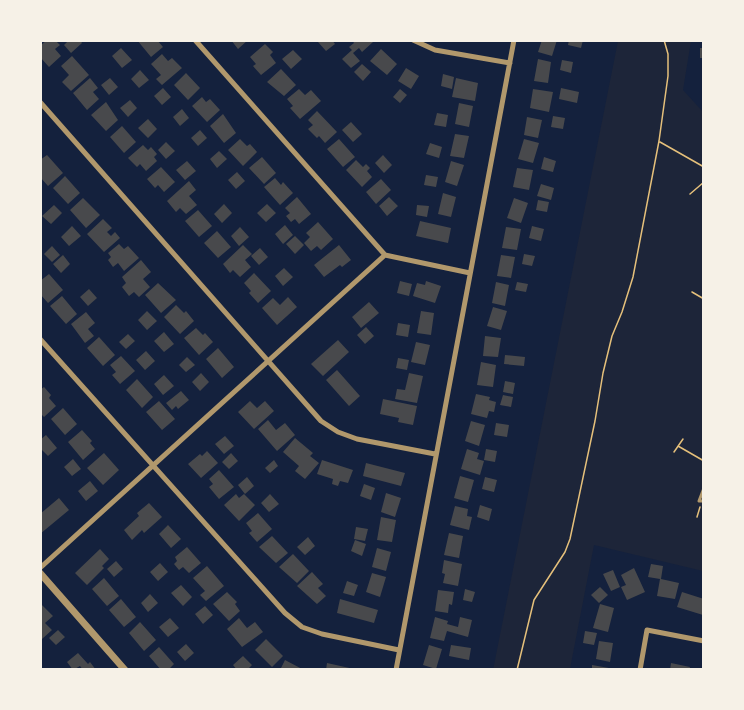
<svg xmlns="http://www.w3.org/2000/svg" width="744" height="710" font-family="'Zilla Slab',serif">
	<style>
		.green { fill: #1d2539 }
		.building { fill: #48494c }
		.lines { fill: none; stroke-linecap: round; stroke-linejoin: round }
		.path { stroke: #e5c07b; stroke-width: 1.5 }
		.service { stroke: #b1986c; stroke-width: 3 }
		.minor { stroke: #b1986c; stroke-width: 5 }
		.tertiary { stroke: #b1986c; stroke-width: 7 }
	</style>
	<rect width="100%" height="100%" fill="#14213d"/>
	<path class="green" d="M 618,41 L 691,41 L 683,90 L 704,113 L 703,571 L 594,545 L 570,669 L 493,670 Z"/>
	<path class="building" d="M 47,40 L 55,40 L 60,45 L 55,49 L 61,56 L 49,67 L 40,57 L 40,46 Z
		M 69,40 L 80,40 L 82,43 L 71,53 L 64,45 Z
		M 137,40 L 157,40 L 163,47 L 151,57 Z
		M 231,40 L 248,40 L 238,49 Z
		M 320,40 L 332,40 L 335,44 L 326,51 L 318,42 Z
		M 352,40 L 372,40 L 373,42 L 362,52 L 359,48 L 353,53 L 360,61 L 351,68 L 342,59 L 352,50 L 349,47 L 354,43 Z
		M 542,40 L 557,40 L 552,56 L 538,52 Z
		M 569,40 L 583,40 L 581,48 L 568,45 Z
		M 265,44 L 273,52 L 270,55 L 276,63 L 261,75 L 253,66 L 256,64 L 250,57 Z
		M 121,48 L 132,60 L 122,68 L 112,56 Z
		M 700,48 L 704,48 L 704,58 L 700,58 Z
		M 381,49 L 397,64 L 387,75 L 370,61 Z
		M 293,50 L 302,59 L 291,69 L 282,59 Z
		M 162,54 L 168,61 L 172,58 L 182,68 L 162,85 L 156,79 L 161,75 L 151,64 Z
		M 72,56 L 89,75 L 71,91 L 62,82 L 69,75 L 61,66 Z
		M 538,59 L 551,62 L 548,83 L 534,81 Z
		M 562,60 L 573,62 L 571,73 L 560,70 Z
		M 362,64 L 371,72 L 363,81 L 354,72 Z
		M 406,68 L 419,76 L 411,89 L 398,81 Z
		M 281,69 L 296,85 L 284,96 L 267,82 Z
		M 140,70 L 149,80 L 139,88 L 131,79 Z
		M 186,73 L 200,88 L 188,100 L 174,85 Z
		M 443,74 L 454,77 L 452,89 L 441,86 Z
		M 90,78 L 98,88 L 93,92 L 99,99 L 87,110 L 73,93 Z
		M 110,78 L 118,87 L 109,95 L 101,85 Z
		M 456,78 L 478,83 L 475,101 L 452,97 Z
		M 163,88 L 171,97 L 162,105 L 154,96 Z
		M 561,88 L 579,92 L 577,103 L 559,99 Z
		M 299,89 L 305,95 L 311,90 L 321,101 L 300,119 L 290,108 L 293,106 L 287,99 Z
		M 400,89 L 407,95 L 400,103 L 393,97 Z
		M 533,89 L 553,92 L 549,112 L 530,108 Z
		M 202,97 L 206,102 L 210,99 L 220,110 L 207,122 L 192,106 Z
		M 130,100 L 137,108 L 128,117 L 120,108 Z
		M 106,102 L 118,120 L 106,131 L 91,115 Z
		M 459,103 L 473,106 L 469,127 L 455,124 Z
		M 182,109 L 189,118 L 180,126 L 173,117 Z
		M 317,111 L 337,132 L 325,143 L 319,136 L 317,138 L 308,129 L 313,125 L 308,120 Z
		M 437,113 L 448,115 L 446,127 L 434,125 Z
		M 223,114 L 236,133 L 224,143 L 210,126 Z
		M 553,116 L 565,118 L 563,129 L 551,127 Z
		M 527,117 L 542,120 L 538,138 L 524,135 Z
		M 148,119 L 157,129 L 148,138 L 138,128 Z
		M 351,122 L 362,134 L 353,142 L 342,130 Z
		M 122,126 L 136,142 L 124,153 L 110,137 Z
		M 200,130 L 207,138 L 198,146 L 191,138 Z
		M 455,134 L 469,136 L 464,158 L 450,156 Z
		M 240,139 L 247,146 L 250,144 L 257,152 L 243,166 L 228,150 Z
		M 339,139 L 355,157 L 343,167 L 327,149 Z
		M 524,139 L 539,143 L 533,163 L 518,159 Z
		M 166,142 L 175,151 L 166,159 L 158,150 Z
		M 430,143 L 442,147 L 439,158 L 426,154 Z
		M 143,145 L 148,150 L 151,147 L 157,154 L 154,157 L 157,161 L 146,171 L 140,164 L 137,167 L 128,158 Z
		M 219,151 L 227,159 L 217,168 L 210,159 Z
		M 47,155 L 63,173 L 48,186 L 40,177 L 40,160 Z
		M 383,155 L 392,165 L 384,173 L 375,163 Z
		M 262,157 L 276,173 L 264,184 L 249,168 Z
		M 544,157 L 556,161 L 553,172 L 541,169 Z
		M 356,160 L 363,167 L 366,164 L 370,168 L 367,171 L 372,177 L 362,187 L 346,170 Z
		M 187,161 L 196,171 L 185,180 L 176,170 Z
		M 451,161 L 464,165 L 457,186 L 445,182 Z
		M 161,167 L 175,182 L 164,192 L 158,185 L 155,188 L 147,179 Z
		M 517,168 L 533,170 L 529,190 L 513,187 Z
		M 237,172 L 245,181 L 236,189 L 228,180 Z
		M 426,175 L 438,177 L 436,187 L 424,185 Z
		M 65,176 L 80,193 L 68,204 L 53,188 Z
		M 275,178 L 281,185 L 283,182 L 293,193 L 280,205 L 264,187 Z
		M 381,179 L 391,190 L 376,204 L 366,192 Z
		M 189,181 L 196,190 L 189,196 L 197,205 L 186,214 L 180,208 L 176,212 L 167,201 Z
		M 541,184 L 554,188 L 551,200 L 537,196 Z
		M 443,193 L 456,197 L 451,217 L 438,214 Z
		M 297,197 L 311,214 L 299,224 L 295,219 L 291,222 L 286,216 L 290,213 L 285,208 Z
		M 389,197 L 398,206 L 387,216 L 379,206 Z
		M 83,198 L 100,215 L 86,228 L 70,210 Z
		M 514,198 L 528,203 L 521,223 L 507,218 Z
		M 538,200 L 549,202 L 547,212 L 536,210 Z
		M 224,204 L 232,213 L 222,223 L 214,214 Z
		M 267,204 L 276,213 L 266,222 L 257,213 Z
		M 54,205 L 62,213 L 51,224 L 42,216 Z
		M 417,205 L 429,206 L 427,217 L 416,215 Z
		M 198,210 L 212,226 L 199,237 L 185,221 Z
		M 103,219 L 112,228 L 107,232 L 111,236 L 115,232 L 120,238 L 104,252 L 87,234 Z
		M 420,221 L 451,228 L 448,243 L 416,236 Z
		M 318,222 L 333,239 L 321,250 L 317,246 L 311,251 L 304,243 L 310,237 L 306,233 Z
		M 285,225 L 293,235 L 283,244 L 275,234 Z
		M 72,226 L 81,236 L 69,246 L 61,237 Z
		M 532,226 L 544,229 L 541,241 L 529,238 Z
		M 240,227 L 249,237 L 239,246 L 231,236 Z
		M 506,227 L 521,229 L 517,250 L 502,248 Z
		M 217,231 L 231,247 L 218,258 L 204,243 Z
		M 295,236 L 304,245 L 295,254 L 286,244 Z
		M 119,244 L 124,249 L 128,246 L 139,258 L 124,271 L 118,263 L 113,267 L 108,260 L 111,257 L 108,253 Z
		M 243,245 L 252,254 L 245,260 L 251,267 L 240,277 L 233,270 L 230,273 L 223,264 Z
		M 339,245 L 351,260 L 342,267 L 340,265 L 324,277 L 314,265 Z
		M 52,246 L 60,255 L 52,262 L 44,254 Z
		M 260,248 L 268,257 L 259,265 L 251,256 Z
		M 524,254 L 535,256 L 532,266 L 522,264 Z
		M 63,255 L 70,264 L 61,273 L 53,264 Z
		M 501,255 L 515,257 L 511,278 L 497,276 Z
		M 141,260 L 151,272 L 143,279 L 150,287 L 139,297 L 134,292 L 129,296 L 122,287 L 126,283 L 122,277 Z
		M 284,268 L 293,277 L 283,286 L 275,276 Z
		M 254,273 L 271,291 L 258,303 L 249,293 L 251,291 L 244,283 Z
		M 49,274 L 63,290 L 48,303 L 40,294 L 42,287 L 40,281 Z
		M 400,281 L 412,284 L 409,296 L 397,293 Z
		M 426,281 L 441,286 L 435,303 L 413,296 L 417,283 L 425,285 Z
		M 496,282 L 509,285 L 505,306 L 492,303 Z
		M 517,282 L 528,284 L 526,292 L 515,290 Z
		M 158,283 L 176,300 L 161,313 L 145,295 Z
		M 89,289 L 97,298 L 88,306 L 80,297 Z
		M 62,296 L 77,314 L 66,324 L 50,306 Z
		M 288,297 L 297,307 L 277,325 L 262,308 L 273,298 L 280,305 Z
		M 369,302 L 379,313 L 361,328 L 352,317 Z
		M 176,305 L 184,313 L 186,311 L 194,321 L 180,334 L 164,317 Z
		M 493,307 L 507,311 L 501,330 L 487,326 Z
		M 147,311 L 157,321 L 147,330 L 138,320 Z
		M 421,311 L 434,313 L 431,335 L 417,333 Z
		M 86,312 L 95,323 L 88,329 L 94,336 L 85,343 L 71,324 Z
		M 398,323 L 410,325 L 408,337 L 396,335 Z
		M 366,327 L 374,336 L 365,344 L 357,335 Z
		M 196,328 L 203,335 L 205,333 L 213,342 L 199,355 L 184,338 Z
		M 164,332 L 174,344 L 164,352 L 154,341 Z
		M 128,334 L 135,341 L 126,349 L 119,342 Z
		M 485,336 L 501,338 L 498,357 L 483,356 Z
		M 99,337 L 115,355 L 103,366 L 87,348 Z
		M 338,340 L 349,352 L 323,376 L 311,364 Z
		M 416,342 L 430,345 L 425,365 L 411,362 Z
		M 218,348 L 234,367 L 222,378 L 206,359 Z
		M 146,351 L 155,361 L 145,370 L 136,360 Z
		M 505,355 L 525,357 L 524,366 L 504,364 Z
		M 121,356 L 135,371 L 120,384 L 112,375 L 116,372 L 110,365 Z
		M 187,357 L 195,365 L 186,372 L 179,365 Z
		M 398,358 L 409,360 L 407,370 L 396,368 Z
		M 481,362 L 496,365 L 493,387 L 477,385 Z
		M 337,370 L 360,396 L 349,406 L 326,380 Z
		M 201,373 L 209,382 L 200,391 L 192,382 Z
		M 409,373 L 423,376 L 417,403 L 395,399 L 397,389 L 405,390 Z
		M 164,375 L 174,386 L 163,395 L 154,384 Z
		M 137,379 L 153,397 L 142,408 L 126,390 Z
		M 505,381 L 515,383 L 513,394 L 503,392 Z
		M 44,387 L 51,395 L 49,398 L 56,406 L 44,417 L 40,413 L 40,390 Z
		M 181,391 L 189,400 L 178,409 L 176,406 L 172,410 L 166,403 Z
		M 476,394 L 490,397 L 489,400 L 496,402 L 494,412 L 489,411 L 487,418 L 471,414 Z
		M 503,395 L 513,397 L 511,407 L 500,405 Z
		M 383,399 L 417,406 L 413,425 L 398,422 L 399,418 L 380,414 Z
		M 159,401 L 175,419 L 162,430 L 146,412 Z
		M 250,401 L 257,408 L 265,401 L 274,411 L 254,429 L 238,412 Z
		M 63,408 L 77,424 L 65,435 L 51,419 Z
		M 268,420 L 276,430 L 285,423 L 295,435 L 277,451 L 258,429 Z
		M 471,421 L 485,425 L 479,446 L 465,441 Z
		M 496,423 L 509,425 L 507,437 L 494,435 Z
		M 82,430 L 92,441 L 90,443 L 95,449 L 83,460 L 68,442 Z
		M 46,435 L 57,448 L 48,456 L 40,448 L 40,440 Z
		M 225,436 L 234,446 L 224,454 L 215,444 Z
		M 295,438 L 313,453 L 310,456 L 319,463 L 305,479 L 295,471 L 299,466 L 283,452 Z
		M 467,449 L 479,453 L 477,459 L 484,461 L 480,475 L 461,469 Z
		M 486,449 L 497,451 L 495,462 L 484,460 Z
		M 207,451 L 218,463 L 201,478 L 188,464 L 200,454 L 202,456 Z
		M 104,453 L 119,470 L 103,485 L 87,468 Z
		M 231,453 L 238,461 L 229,469 L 222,462 Z
		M 73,459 L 81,469 L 72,476 L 64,467 Z
		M 274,460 L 278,466 L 270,473 L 265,468 Z
		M 322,460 L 353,470 L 348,483 L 340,481 L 338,486 L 332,484 L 333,479 L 317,474 Z
		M 366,463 L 405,473 L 401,486 L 363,476 Z
		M 219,470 L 234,487 L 219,499 L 209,487 L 213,484 L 209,479 Z
		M 460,476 L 474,480 L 468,502 L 454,498 Z
		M 247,477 L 254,486 L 245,494 L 238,485 Z
		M 485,477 L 497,480 L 494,492 L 482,489 Z
		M 90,481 L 98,491 L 86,501 L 78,491 Z
		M 364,484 L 375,488 L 371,500 L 360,496 Z
		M 386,493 L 401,498 L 395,517 L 381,512 Z
		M 236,494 L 239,498 L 244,494 L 255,505 L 239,521 L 224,505 Z
		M 270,494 L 279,504 L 269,512 L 261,503 Z
		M 59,498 L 69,510 L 40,534 L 40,514 Z
		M 149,503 L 162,517 L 144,533 L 142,530 L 132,540 L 124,530 L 139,516 L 137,513 Z
		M 480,505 L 492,509 L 489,521 L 477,517 Z
		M 455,506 L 468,509 L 467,516 L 472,517 L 469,530 L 450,525 Z
		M 258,513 L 272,529 L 257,542 L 249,533 L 252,531 L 246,523 Z
		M 381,517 L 396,520 L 392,542 L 377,540 Z
		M 168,525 L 181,539 L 171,548 L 159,534 Z
		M 356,527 L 368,529 L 365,541 L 354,539 Z
		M 449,533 L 463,536 L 459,558 L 444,555 Z
		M 272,536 L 288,553 L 276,563 L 259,547 Z
		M 308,537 L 315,546 L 305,555 L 297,547 Z
		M 355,540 L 366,544 L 362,556 L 351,551 Z
		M 187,547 L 201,563 L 189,573 L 183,567 L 179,570 L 174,564 L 177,561 L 175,557 Z
		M 377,548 L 391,552 L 386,571 L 372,567 Z
		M 100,549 L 109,559 L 102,566 L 104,568 L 87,585 L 75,573 Z
		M 293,554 L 309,571 L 297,583 L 279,567 Z
		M 444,560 L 462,564 L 458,586 L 443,583 L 445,574 L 442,573 Z
		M 116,561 L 123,569 L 114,577 L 107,569 Z
		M 160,563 L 168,572 L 158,581 L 150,572 Z
		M 651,564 L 663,566 L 661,579 L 679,583 L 675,599 L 657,596 L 660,579 L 648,577 Z
		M 207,566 L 224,586 L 206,601 L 200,595 L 205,591 L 193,578 Z
		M 634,568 L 645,592 L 627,600 L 621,587 L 626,585 L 621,575 Z
		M 613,570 L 620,587 L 611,591 L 603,574 Z
		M 312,572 L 323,584 L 318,588 L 326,596 L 317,604 L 297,586 Z
		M 372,573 L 386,577 L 380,597 L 366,592 Z
		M 104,578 L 119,596 L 107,606 L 92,589 Z
		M 347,581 L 358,585 L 354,596 L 343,593 Z
		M 181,585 L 192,597 L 183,606 L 171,593 Z
		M 600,587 L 608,595 L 599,603 L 591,595 Z
		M 465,589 L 475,592 L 472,602 L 463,600 Z
		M 438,590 L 454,592 L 452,605 L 449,604 L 448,613 L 435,611 Z
		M 227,592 L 237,602 L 235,604 L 240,611 L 229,621 L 213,604 Z
		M 682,592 L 704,599 L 703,615 L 677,607 Z
		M 150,594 L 158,603 L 148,612 L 141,603 Z
		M 121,599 L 136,617 L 124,627 L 109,610 Z
		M 340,599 L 378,610 L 374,623 L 337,613 Z
		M 40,603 L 53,616 L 45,623 L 52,630 L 42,639 L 40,637 Z
		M 600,604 L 614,608 L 608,632 L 593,628 Z
		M 205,606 L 213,615 L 203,624 L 195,614 Z
		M 435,617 L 448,621 L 447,624 L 458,627 L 460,617 L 472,620 L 468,637 L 447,631 L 444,641 L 430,638 Z
		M 170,618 L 179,628 L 168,637 L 159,627 Z
		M 239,618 L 247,628 L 255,622 L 263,632 L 242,647 L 227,629 Z
		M 140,622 L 156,640 L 144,651 L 129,633 Z
		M 58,630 L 65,637 L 56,645 L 49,638 Z
		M 585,631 L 597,633 L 594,645 L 583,643 Z
		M 266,639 L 283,656 L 272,667 L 255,650 Z
		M 599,641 L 613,643 L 610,662 L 596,659 Z
		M 186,644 L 194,653 L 185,661 L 177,652 Z
		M 429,645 L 442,649 L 436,669 L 423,665 Z
		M 451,645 L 471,648 L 469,660 L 449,656 Z
		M 159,647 L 174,664 L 168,670 L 161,670 L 149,656 Z
		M 78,653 L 88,664 L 90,662 L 96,670 L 83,670 L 80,666 L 73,670 L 67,662 Z
		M 243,656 L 252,665 L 247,670 L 237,670 L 233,665 Z
		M 285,660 L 304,670 L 280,670 Z
		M 327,663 L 354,669 L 354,670 L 326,670 Z
		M 671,663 L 690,667 L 689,670 L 670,670 Z
		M 592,665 L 609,668 L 609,670 L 592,670 Z"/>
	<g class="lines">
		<path class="path" d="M 660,142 L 704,167
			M 690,194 L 704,182
			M 692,292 L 704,299
			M 678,446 L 704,461
			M 674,452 L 683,439
			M 697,517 L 700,507
			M 517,670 L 534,600 L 565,552 L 570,539 L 595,421 L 603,373 L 612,336 L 622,312 L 633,277 L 659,141 L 668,76 L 668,54 L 664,40"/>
		<path class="service" d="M 704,488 L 699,501 L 704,501"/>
		<path class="minor" d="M 195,40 L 385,255 L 470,273
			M 413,40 L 435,50 L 510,63
			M 40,102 L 321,421 L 338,432 L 357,439 L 435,454
			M 40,339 L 285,613 L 302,627 L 322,634 L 399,650
			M 40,568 L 385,255
			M 396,670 L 514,40
			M 640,670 L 647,630 L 704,641"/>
		<path class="tertiary" d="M 40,573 L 125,670"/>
	</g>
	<rect width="744" height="710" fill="none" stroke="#f6f1e7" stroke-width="84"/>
</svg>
